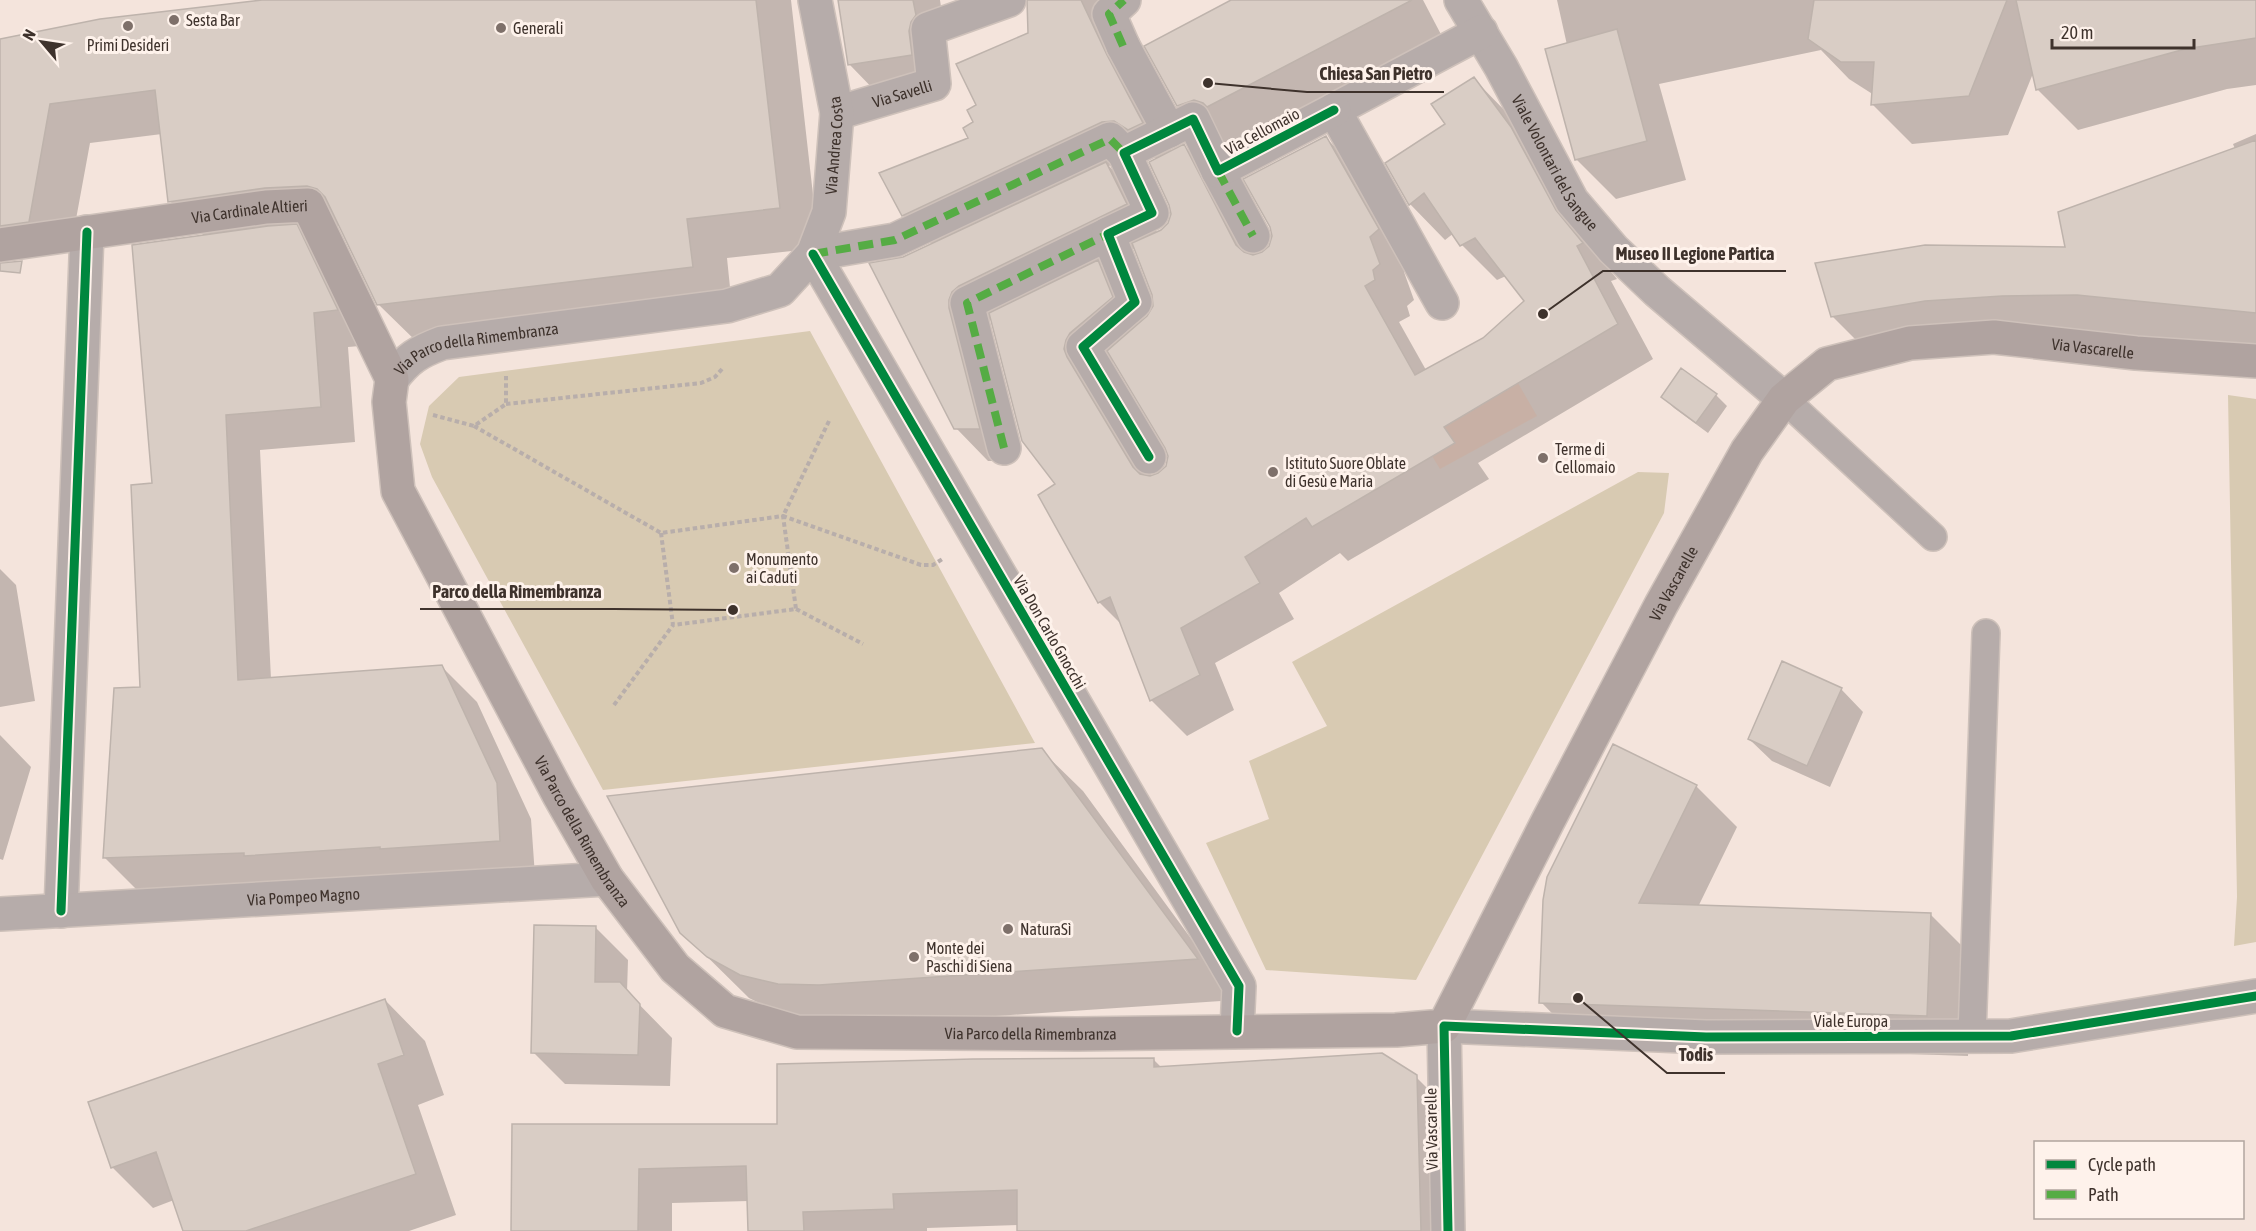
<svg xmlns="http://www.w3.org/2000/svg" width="2256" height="1231" font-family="'Asap Condensed',sans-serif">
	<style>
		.built { fill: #faddcf }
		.green { fill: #d8cab2 }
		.shadow { fill: #0003; fill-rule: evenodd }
		.building { fill: #d9cdc5; stroke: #beb3ac; stroke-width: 1.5 }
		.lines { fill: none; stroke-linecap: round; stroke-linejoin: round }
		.service-casing { stroke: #cec1ba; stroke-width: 30 }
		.pedestrian-casing { stroke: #cec1ba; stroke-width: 36 }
		.minor-casing { stroke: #cec1ba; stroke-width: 36 }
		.tertiary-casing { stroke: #cec1ba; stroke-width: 36 }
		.primary-casing { stroke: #cec1ba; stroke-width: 36 }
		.path { stroke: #b8aeab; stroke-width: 4; stroke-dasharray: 4.5 3; stroke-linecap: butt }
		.service { stroke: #b6acaa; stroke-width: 27 }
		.pedestrian { stroke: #b6acaa; stroke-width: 33 }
		.minor { stroke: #b6acaa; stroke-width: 33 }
		.tertiary { stroke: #b6acaa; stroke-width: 33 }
		.primary { stroke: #b0a3a0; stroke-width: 33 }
		.quiet { stroke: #55ac44; stroke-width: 8; stroke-dasharray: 15 8; stroke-linecap: butt }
		.cycleway-casing { stroke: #fef2eb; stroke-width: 13 }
		.cycleway { stroke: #00873e; stroke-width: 9 }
		.poi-dot { fill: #7e706a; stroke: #fef2eb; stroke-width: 2 }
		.labels { text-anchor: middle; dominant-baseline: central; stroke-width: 6; stroke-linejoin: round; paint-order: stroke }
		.poi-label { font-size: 16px; fill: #3e322c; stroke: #fef2eb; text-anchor: start }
		.street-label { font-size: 16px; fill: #3e322c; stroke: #fef2eb }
		.leader { fill: none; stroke: #3e322c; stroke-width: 2 }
		.callout-dot { fill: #3e322c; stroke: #fef2eb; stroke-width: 2 }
		.callout-label { font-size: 18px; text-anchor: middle; font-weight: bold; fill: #3e322c; stroke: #fef2eb; stroke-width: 6; stroke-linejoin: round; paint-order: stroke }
	</style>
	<rect width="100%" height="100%" fill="#f4e4dc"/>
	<path class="built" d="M 1483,338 L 1518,383 L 1537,416 L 1440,469 L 1432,456 L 1404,381 Z"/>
	<path class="green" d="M 810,331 L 1035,743 L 603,790 L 432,477 L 420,444 L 429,406 L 459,377 Z
		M 2228,395 L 2256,399 L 2256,942 L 2234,946 L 2237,897 Z
		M 1638,472 L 1669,473 L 1664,513 L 1416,980 L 1266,970 L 1206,843 L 1269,819 L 1249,761 L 1327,726 L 1292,662 Z"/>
	<path class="shadow" d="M 274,0 L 791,0 L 819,248 L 727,258 L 732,307 L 419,344 L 378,304 L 341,226 L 299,229 L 331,261 L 372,345 L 348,347 L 355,442 L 260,450 L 271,679 L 441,666 L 477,702 L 531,819 L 535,876 L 140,893 L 105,858 L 142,688 L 153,485 L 204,236 L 170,201 L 162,134 L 90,143 L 72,241 L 0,255 L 0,41 Z
		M 840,0 L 940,0 L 947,48 L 942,55 L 881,97 L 849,64 Z
		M 1028,0 L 1139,0 L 1104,17 L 1139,89 L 1172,152 L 1184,146 L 1219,181 L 1258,255 L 1270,247 L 1325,137 L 1361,173 L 1413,265 L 1404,272 L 1414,300 L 1407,306 L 1410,316 L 1399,322 L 1426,370 L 1484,339 L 1526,301 L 1506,276 L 1497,280 L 1462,245 L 1454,233 L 1445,240 L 1410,204 L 1387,164 L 1447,125 L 1474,79 L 1509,115 L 1591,247 L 1617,279 L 1611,281 L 1653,359 L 1478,463 L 1489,479 L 1348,561 L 1340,553 L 1279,593 L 1294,619 L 1215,663 L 1234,710 L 1187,736 L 1151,700 L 1122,625 L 1099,602 L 1040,495 L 1057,485 L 992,318 L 984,324 L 1011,461 L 988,461 L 956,428 L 903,258 L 932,245 L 903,215 L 970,139 L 978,105 L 1030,34 ZM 1148,153 L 1157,159 L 1172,215 L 1168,225 L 1157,233 L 1138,196 L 1109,166 L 1135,154 ZM 1135,248 L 1154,295 L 1154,308 L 1143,322 L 1133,297 L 1101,265 ZM 1115,360 L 1167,447 L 1169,457 L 1166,467 L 1160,474 L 1152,476 L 1102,394 L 1105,368 Z
		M 1234,0 L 1423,0 L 1446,44 L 1245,143 L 1235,140 L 1219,146 L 1178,105 Z
		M 1557,0 L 2256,0 L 2256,85 L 2227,89 L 2078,130 L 2037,89 L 2034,71 L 2008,135 L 1912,144 L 1873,105 L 1874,95 L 1849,79 L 1821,50 L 1659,84 L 1686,180 L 1616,199 L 1576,159 L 1567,45 Z
		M 2256,134 L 2256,349 L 2119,336 L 1873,357 L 1832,316 L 2066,249 L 2235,149 L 2233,144 Z
		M 1716,395 L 1727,406 L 1708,433 L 1674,408 L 1663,397 Z
		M 0,569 L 16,585 L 35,701 L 0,707 Z
		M 1841,689 L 1863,712 L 1830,787 L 1772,761 L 1749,739 Z
		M 0,735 L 31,767 L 3,860 L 0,859 Z
		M 1041,750 L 1083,791 L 1236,1000 L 861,1025 L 783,1015 L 749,998 L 681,931 Z
		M 1696,786 L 1737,827 L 1698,907 L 1930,914 L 1971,955 L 1968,1056 L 1581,1043 L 1541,1002 Z
		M 596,928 L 628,960 L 627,992 L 672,1038 L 670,1086 L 565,1084 L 533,1052 Z
		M 385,1000 L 425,1041 L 444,1095 L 418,1105 L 456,1215 L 409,1231 L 184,1231 L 174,1200 L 153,1208 L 112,1167 Z
		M 1153,1059 L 1162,1068 L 1416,1077 L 1451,1112 L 1454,1231 L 1019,1231 L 1019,1225 L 927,1228 L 927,1231 L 750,1231 L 749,1201 L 672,1203 L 672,1231 L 513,1231 L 513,1125 L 778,1125 Z"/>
	<path class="building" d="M 262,0 L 756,0 L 780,208 L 687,219 L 693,267 L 377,305 L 325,197 L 317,189 L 307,186 L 265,188 L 168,202 L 155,90 L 50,104 L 29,222 L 0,226 L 0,39 L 100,19 Z
		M 838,0 L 913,0 L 916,15 L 911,22 L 909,31 L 912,55 L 848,65 Z
		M 1027,0 L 1081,0 L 1107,55 L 1143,123 L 1128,130 L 1114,121 L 1102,122 L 902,216 L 879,173 L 968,138 L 963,128 L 973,122 L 967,110 L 976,105 L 956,64 L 1028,33 Z
		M 1231,0 L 1412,0 L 1207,107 L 1203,103 L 1194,100 L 1177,106 L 1144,46 Z
		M 1814,0 L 2007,0 L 1969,96 L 1871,105 L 1874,62 L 1841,62 L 1808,39 Z
		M 2016,0 L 2256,0 L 2256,38 L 2185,49 L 2036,90 Z
		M 1617,29 L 1647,141 L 1575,160 L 1545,49 Z
		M 1474,77 L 1511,127 L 1556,210 L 1583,243 L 1577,246 L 1618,324 L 1444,427 L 1455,443 L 1312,527 L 1306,518 L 1245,557 L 1260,583 L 1181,628 L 1200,675 L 1150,701 L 1110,597 L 1098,603 L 1038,495 L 1055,484 L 1022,441 L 989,313 L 1098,260 L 1113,297 L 1070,333 L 1066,340 L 1064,349 L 1067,357 L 1133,467 L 1140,474 L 1150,476 L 1158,473 L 1166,466 L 1168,456 L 1165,448 L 1107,351 L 1147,316 L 1153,306 L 1152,295 L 1132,243 L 1161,230 L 1168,223 L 1171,214 L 1169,205 L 1149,162 L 1184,144 L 1236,245 L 1244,252 L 1253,255 L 1262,252 L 1269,246 L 1272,236 L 1270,227 L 1243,179 L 1326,136 L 1379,229 L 1370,237 L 1380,264 L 1373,270 L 1375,280 L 1365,286 L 1415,375 L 1483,338 L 1524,301 L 1475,238 L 1460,246 L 1424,193 L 1409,205 L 1385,163 L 1445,124 L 1431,104 Z
		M 2256,140 L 2256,313 L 2077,295 L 2002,296 L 1925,301 L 1831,317 L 1815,263 L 1925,245 L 2065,247 L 2058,212 Z
		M 1106,162 L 1127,204 L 959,286 L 952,292 L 949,300 L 949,308 L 980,429 L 954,429 L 869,263 L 903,257 Z
		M 297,224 L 338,310 L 314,313 L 321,407 L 226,415 L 238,680 L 442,665 L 497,783 L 500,841 L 380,849 L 380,847 L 244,856 L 244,853 L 103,858 L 114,688 L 140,687 L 131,485 L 152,483 L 132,245 L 268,226 Z
		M 22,261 L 20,273 L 0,271 L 0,263 Z
		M 1681,368 L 1717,394 L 1696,423 L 1661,397 Z
		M 1782,661 L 1842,688 L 1807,766 L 1748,739 Z
		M 1613,744 L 1697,785 L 1639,903 L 1931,913 L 1927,1016 L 1539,1003 L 1543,900 L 1547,877 Z
		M 1042,748 L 1198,959 L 819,985 L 778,984 L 740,975 L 707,957 L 680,933 L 607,796 Z
		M 534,925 L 596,926 L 595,982 L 620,982 L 640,1004 L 638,1055 L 531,1053 Z
		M 385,999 L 404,1055 L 378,1064 L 416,1174 L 246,1231 L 183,1231 L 156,1152 L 111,1168 L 88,1102 Z
		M 1382,1053 L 1417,1075 L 1421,1231 L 1017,1231 L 1017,1190 L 893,1194 L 894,1209 L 803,1212 L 804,1231 L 748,1231 L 746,1166 L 639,1169 L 638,1231 L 511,1231 L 512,1124 L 777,1124 L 777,1064 L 973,1059 L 1154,1058 L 1154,1067 Z"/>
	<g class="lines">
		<g class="service-casing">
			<path id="service" d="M 1784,399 L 1933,537
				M 1972,1036 L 1986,633"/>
		</g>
		<g class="pedestrian-casing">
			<path id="pedestrian" d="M 1123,46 L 1109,14 L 1124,0
				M 1218,171 L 1253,236
				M 813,254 L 895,240 L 1110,139 L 1124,153
				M 1004,448 L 967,303 L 1108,234"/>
		</g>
		<g class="minor-casing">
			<g id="minor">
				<path id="s1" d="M 1461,0 L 1501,67 L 1572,201 L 1613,249 L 1657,291 L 1784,399"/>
				<path d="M 1123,46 L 1169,131"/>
				<path id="s2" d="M 837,113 L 934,84 L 928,29 L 1009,0"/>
				<path d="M 813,254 L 1239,986 L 1237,1031"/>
				<path d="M 1442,303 L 1334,110 L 1481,32"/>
				<path id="s3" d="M 392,379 C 408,358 418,352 442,343 L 727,306 L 780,290 L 813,254 L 829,212 L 837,113 L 815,0"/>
				<path d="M 1149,457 L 1083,347 L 1135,302 L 1108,234 L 1152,213 L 1124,153 L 1193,119 L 1218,171 L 1334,110"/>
				<path d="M 61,911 L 87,232"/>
				<path id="s4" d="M 0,914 L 607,879"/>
				<path d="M 1444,1026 L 1706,1037 L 2011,1036 L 2256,996"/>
			</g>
		</g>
		<g class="tertiary-casing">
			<path id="tertiary" d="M 1444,1026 L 1448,1231"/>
		</g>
		<g class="primary-casing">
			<g id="primary">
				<path id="s5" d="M 0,245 L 266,207 L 308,205 L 392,379 L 389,402 L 398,491 L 559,795 L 607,879 L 675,968 L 725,1011 L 797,1032 L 1077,1034 L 1396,1030 L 1444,1026 L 1548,821 L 1661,605 L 1747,451 L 1784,399 L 1827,364 L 1910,343 L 1994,337 L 2136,353 L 2256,361"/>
			</g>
		</g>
		<path class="path" d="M 506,404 L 701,383 L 715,377 L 722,369
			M 433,415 L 474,426 L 506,404 L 506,376
			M 829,421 L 783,516 L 921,565 L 933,565 L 944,558
			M 474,426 L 661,533 L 783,516 L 796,609 L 673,625 L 661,533
			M 796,609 L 863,644
			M 614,705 L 673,625"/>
		<use href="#service" class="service"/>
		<use href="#pedestrian" class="pedestrian"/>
		<use href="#minor" class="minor"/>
		<use href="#tertiary" class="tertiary"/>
		<use href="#primary" class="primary"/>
		<path class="quiet" d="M 1123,46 L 1109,14 L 1124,0
			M 1218,171 L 1253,236
			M 813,254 L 895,240 L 1110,139 L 1124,153
			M 1004,448 L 967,303 L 1108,234"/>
		<g class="cycleway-casing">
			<path id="cycleway" d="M 813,254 L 1239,986 L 1237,1031
				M 1149,457 L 1083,347 L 1135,302 L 1108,234 L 1152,213 L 1124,153 L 1193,119 L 1218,171 L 1334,110
				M 61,911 L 87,232
				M 1448,1231 L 1444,1026 L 1706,1037 L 2011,1036 L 2256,996"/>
		</g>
		<use href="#cycleway" class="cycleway"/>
	</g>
	<g class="poi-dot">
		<circle cx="174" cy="20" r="6"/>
		<circle cx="128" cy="26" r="6"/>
		<circle cx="501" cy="28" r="6"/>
		<circle cx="1543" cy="458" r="6"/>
		<circle cx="1273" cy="472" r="6"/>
		<circle cx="734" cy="568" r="6"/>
		<circle cx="1008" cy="929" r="6"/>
		<circle cx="914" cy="957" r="6"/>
	</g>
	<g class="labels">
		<g class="poi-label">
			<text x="186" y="20">Sesta Bar</text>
			<text x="513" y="28">Generali</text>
			<text x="128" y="45" text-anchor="middle">Primi Desideri</text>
			<text x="1555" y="449">Terme di<tspan x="1555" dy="18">Cellomaio</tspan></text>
			<text x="1285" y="463">Istituto Suore Oblate<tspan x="1285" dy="18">di Gesù e Maria</tspan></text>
			<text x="746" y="559">Monumento<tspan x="746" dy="18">ai Caduti</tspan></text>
			<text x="1020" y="929">NaturaSì</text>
			<text x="926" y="948">Monte dei<tspan x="926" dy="18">Paschi di Siena</tspan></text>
		</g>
		<g class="street-label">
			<text stroke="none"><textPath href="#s2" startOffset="68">Via Savelli</textPath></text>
			<text transform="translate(1262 131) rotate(-28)">Via Cellomaio</text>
			<text stroke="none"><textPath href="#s3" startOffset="566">Via Andrea Costa</textPath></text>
			<text stroke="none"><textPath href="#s1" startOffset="188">Viale Volontari del Sangue</textPath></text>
			<text stroke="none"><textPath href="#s5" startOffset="252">Via Cardinale Altieri</textPath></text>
			<text stroke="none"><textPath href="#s5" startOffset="2996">Via Vascarelle</textPath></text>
			<text stroke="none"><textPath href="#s3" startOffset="94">Via Parco della Rimembranza</textPath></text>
			<text stroke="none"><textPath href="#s5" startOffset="2456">Via Vascarelle</textPath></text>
			<text transform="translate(1050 632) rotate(60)">Via Don Carlo Gnocchi</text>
			<text stroke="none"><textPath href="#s5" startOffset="1004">Via Parco della Rimembranza</textPath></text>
			<text stroke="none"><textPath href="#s4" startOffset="304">Via Pompeo Magno</textPath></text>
			<text x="1851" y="1021">Viale Europa</text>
			<text stroke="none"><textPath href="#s5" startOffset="1544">Via Parco della Rimembranza</textPath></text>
			<text transform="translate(1431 1129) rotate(-91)">Via Vascarelle</text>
		</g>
	</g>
	<path class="leader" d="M1208 83L1307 92H1444M1543 314L1603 271H1786M733 610L614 609H420M1578 998L1667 1073H1725"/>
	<g class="callout-dot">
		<circle cx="1208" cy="83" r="6"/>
		<circle cx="1543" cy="314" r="6"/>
		<circle cx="733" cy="610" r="6"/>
		<circle cx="1578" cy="998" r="6"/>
	</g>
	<g class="callout-label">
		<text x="1376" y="80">Chiesa San Pietro</text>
		<text x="1695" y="260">Museo II Legione Partica</text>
		<text x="517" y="598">Parco della Rimembranza</text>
		<text x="1696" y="1061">Todis</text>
	</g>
	<rect x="2034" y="1141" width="210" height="78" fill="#fef2eb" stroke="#b1a59f" stroke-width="1.5"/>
	<rect x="2046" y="1160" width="30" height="9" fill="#00873e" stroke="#b1a59f" stroke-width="1.5"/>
	<text x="2088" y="1171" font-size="18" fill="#3e322c">Cycle path</text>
	<rect x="2046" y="1190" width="30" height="9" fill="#55ac44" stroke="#b1a59f" stroke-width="1.5"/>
	<text x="2088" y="1201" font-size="18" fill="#3e322c">Path</text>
	<g transform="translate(42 42) rotate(299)" stroke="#fef2eb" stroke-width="4.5" paint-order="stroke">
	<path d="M0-4.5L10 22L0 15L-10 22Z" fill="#3e322c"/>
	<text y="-9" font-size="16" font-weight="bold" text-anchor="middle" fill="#3e322c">N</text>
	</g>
	<path d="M2052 39v9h142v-9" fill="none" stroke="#3e322c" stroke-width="3"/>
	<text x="2061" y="39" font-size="18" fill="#3e322c" stroke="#fef2eb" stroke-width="4.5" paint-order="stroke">20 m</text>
</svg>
